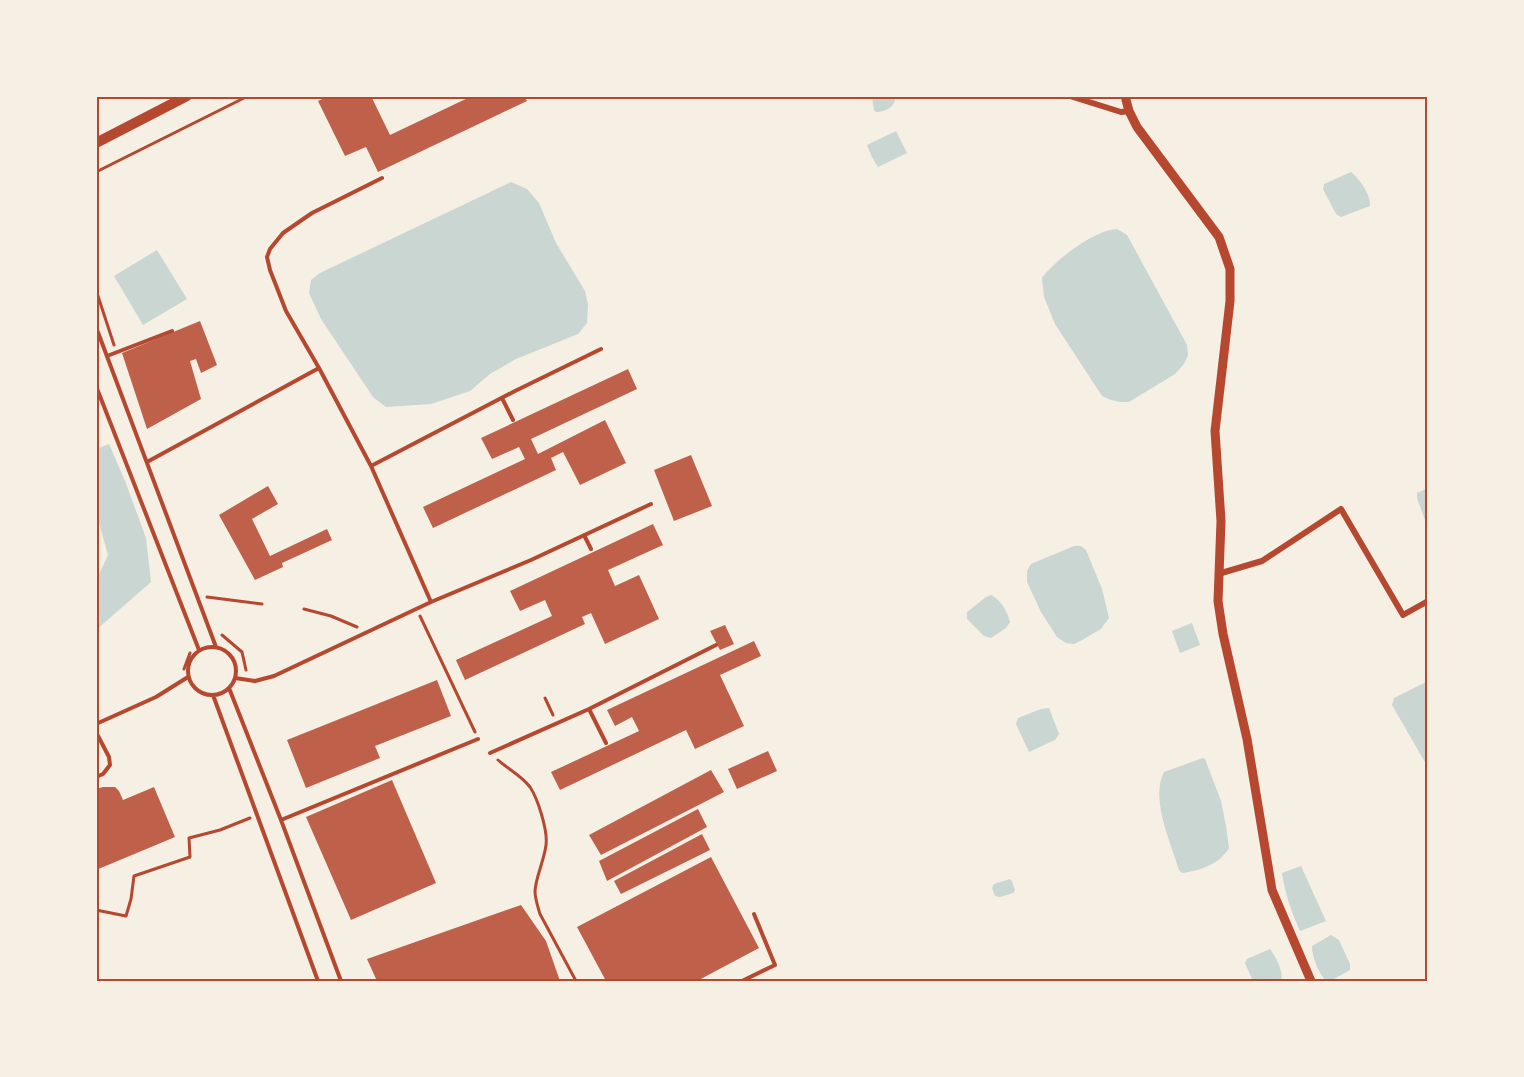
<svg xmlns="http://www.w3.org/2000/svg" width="1524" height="1077" font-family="Lora,serif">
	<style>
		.water { fill: #c9d6d2 }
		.building { fill: #bf614a }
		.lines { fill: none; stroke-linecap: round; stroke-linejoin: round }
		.path { stroke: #b5482f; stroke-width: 3 }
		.service { stroke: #b5482f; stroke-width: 4 }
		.minor { stroke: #b5482f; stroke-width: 6 }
		.secondary { stroke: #b5482f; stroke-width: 9 }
		.primary { stroke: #b5482f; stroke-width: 10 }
		.neatline { fill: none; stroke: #b5482f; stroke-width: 2 }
	</style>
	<rect width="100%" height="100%" fill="#f6efe4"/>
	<path class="water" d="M 873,96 L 895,96 C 897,106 885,112 876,112 L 874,110 L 872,98 Z
		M 896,131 L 907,153 L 878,167 L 872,157 L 867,145 Z
		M 1351,172 C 1359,178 1371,195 1370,206 L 1341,217 L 1336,214 L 1323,189 L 1324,184 Z
		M 511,182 L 527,189 L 539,203 L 556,243 L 585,291 L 588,304 L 587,323 L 578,334 L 516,359 L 490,374 L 470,391 L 431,404 L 386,407 L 373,397 L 321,319 L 309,293 L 311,280 L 320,273 Z
		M 1117,229 L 1127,235 L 1187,345 L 1188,355 L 1184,364 L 1175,374 L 1129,402 L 1120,402 L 1111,400 L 1102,396 L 1055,324 L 1044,297 L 1042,278 C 1053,263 1081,241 1099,234 C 1104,231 1111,230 1117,229 Z
		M 157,250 L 187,299 L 143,325 L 114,276 Z
		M 109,444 L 125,481 L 146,538 L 151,582 L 96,630 L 96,581 L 108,555 L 96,512 L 96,449 Z
		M 1428,488 L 1428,522 L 1425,520 L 1417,498 L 1417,493 Z
		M 1074,546 L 1081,546 L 1086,550 L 1102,589 L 1109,618 L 1101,629 L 1082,640 L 1074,644 L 1066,643 L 1057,637 L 1041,612 L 1027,582 L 1027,571 L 1031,564 Z
		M 991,595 C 1000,599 1008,612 1010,622 L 1006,628 L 991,638 L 984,636 L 967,619 L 967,612 L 986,597 Z
		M 1192,623 L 1200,645 L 1180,653 L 1172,631 Z
		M 1428,681 L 1428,765 L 1426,764 L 1392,705 L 1394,698 Z
		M 1049,708 L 1059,734 L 1055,740 L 1029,752 L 1016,724 L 1018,718 L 1041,709 Z
		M 1203,758 L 1205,759 L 1221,801 L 1226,826 L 1229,848 C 1220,864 1199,871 1182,873 L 1179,870 C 1171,843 1150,799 1164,772 Z
		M 1301,866 L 1326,921 L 1300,931 C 1292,913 1285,894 1282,873 Z
		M 1010,879 L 1012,881 L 1015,890 L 1013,893 L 1000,897 L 995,896 L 992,888 L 994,884 Z
		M 1331,935 L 1339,940 L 1350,964 L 1350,970 L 1332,980 L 1325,980 C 1318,971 1312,957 1312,946 Z
		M 1270,949 C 1276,957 1284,972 1281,981 L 1253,981 L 1245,963 L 1247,959 Z"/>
	<path class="building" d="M 329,96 L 371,96 L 390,135 L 472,96 L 524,96 L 527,101 L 378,172 L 366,147 L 345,156 L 318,101 Z
		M 200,321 L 217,365 L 201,373 L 196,359 L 190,361 L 201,399 L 147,429 L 122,353 Z
		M 628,369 L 637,389 L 531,439 L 538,454 L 605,420 L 626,463 L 580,485 L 563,452 L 551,458 L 556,470 L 433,528 L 423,507 L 525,459 L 519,447 L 492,459 L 481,438 Z
		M 691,455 L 712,506 L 674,521 L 654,470 Z
		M 268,486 L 278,504 L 252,519 L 270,556 L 327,529 L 332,540 L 282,563 L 283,567 L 255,580 L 219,515 Z
		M 653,524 L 663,545 L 608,570 L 615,586 L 639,575 L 659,619 L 605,644 L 591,613 L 582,617 L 585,624 L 465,680 L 456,660 L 552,616 L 545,600 L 520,611 L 510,591 Z
		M 725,625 L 734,644 L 720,650 L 710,631 Z
		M 754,641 L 761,656 L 720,675 L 744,726 L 695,749 L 686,730 L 560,790 L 551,772 L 639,731 L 632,717 L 615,726 L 607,710 Z
		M 437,680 L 451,716 L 375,746 L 380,758 L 306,788 L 287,740 Z
		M 768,751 L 777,771 L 737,789 L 728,769 Z
		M 711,770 L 724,792 L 601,855 L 589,835 Z
		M 392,780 L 436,883 L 351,920 L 306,817 Z
		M 103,787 L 115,787 L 119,791 L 123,800 L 154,787 L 175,837 L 96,870 L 96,789 Z
		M 698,809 L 707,827 L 607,881 L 599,861 Z
		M 702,834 L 710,850 L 621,894 L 614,881 Z
		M 711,857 L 759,948 L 697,981 L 606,981 L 577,927 Z
		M 521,905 L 546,941 L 560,981 L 377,981 L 367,959 Z"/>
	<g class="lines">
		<path class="path" d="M 96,172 L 248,96
			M 96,290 L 114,345
			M 207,597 L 262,604
			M 304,609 L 331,616 L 357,627
			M 420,616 L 475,732
			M 222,635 L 242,652 L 246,670
			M 184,669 L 190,653
			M 545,698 L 553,715
			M 498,760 C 508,769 522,776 530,787 C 538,799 548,831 546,845 C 544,861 536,876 535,891 C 535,899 538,907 540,914 L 576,981
			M 96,910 L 126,916 L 131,899 L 134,876 L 190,857 L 189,838 L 220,830 L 250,818"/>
		<path class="service" d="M 96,327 L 216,647
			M 107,356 L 172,331
			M 96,386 L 199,650
			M 502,398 L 513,420
			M 147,462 L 319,368
			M 371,466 L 515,391 L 601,349
			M 584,535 L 591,549
			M 431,602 L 531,560 L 651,504
			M188 671a24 24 0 1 1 48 0a24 24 0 1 1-48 0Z
			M 235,678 L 255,681 L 274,676 L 431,602 L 371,466 L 319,368 L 286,311 L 270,270 L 267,257 L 270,249 L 283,233 L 312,213 L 382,178
			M 229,688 L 281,820 L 341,981
			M 213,695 L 318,981
			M 589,709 L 606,743
			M 96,724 L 156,697 L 188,677
			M 96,732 L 109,757 L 110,765 L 103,774 L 96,777
			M 490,753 L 589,709 L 716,645
			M 281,820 L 478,739
			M 742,981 L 775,965 L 754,914"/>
		<path class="minor" d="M 1070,96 L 1121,112 L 1129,111
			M 1218,574 L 1262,561 L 1341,509 L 1403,615 L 1428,601"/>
		<path class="secondary" d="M 1125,96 L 1129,111 L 1137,127 L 1219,237 L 1230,269 L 1230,301 L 1215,431 L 1221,521 L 1218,601 L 1223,634 L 1247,739 L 1272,890 L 1311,981"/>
		<path class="primary" d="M 96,143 L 187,96"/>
	</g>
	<rect width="1524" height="1077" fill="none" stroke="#f6efe4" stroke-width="195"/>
	<rect x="98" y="98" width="1328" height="882" class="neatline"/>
</svg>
